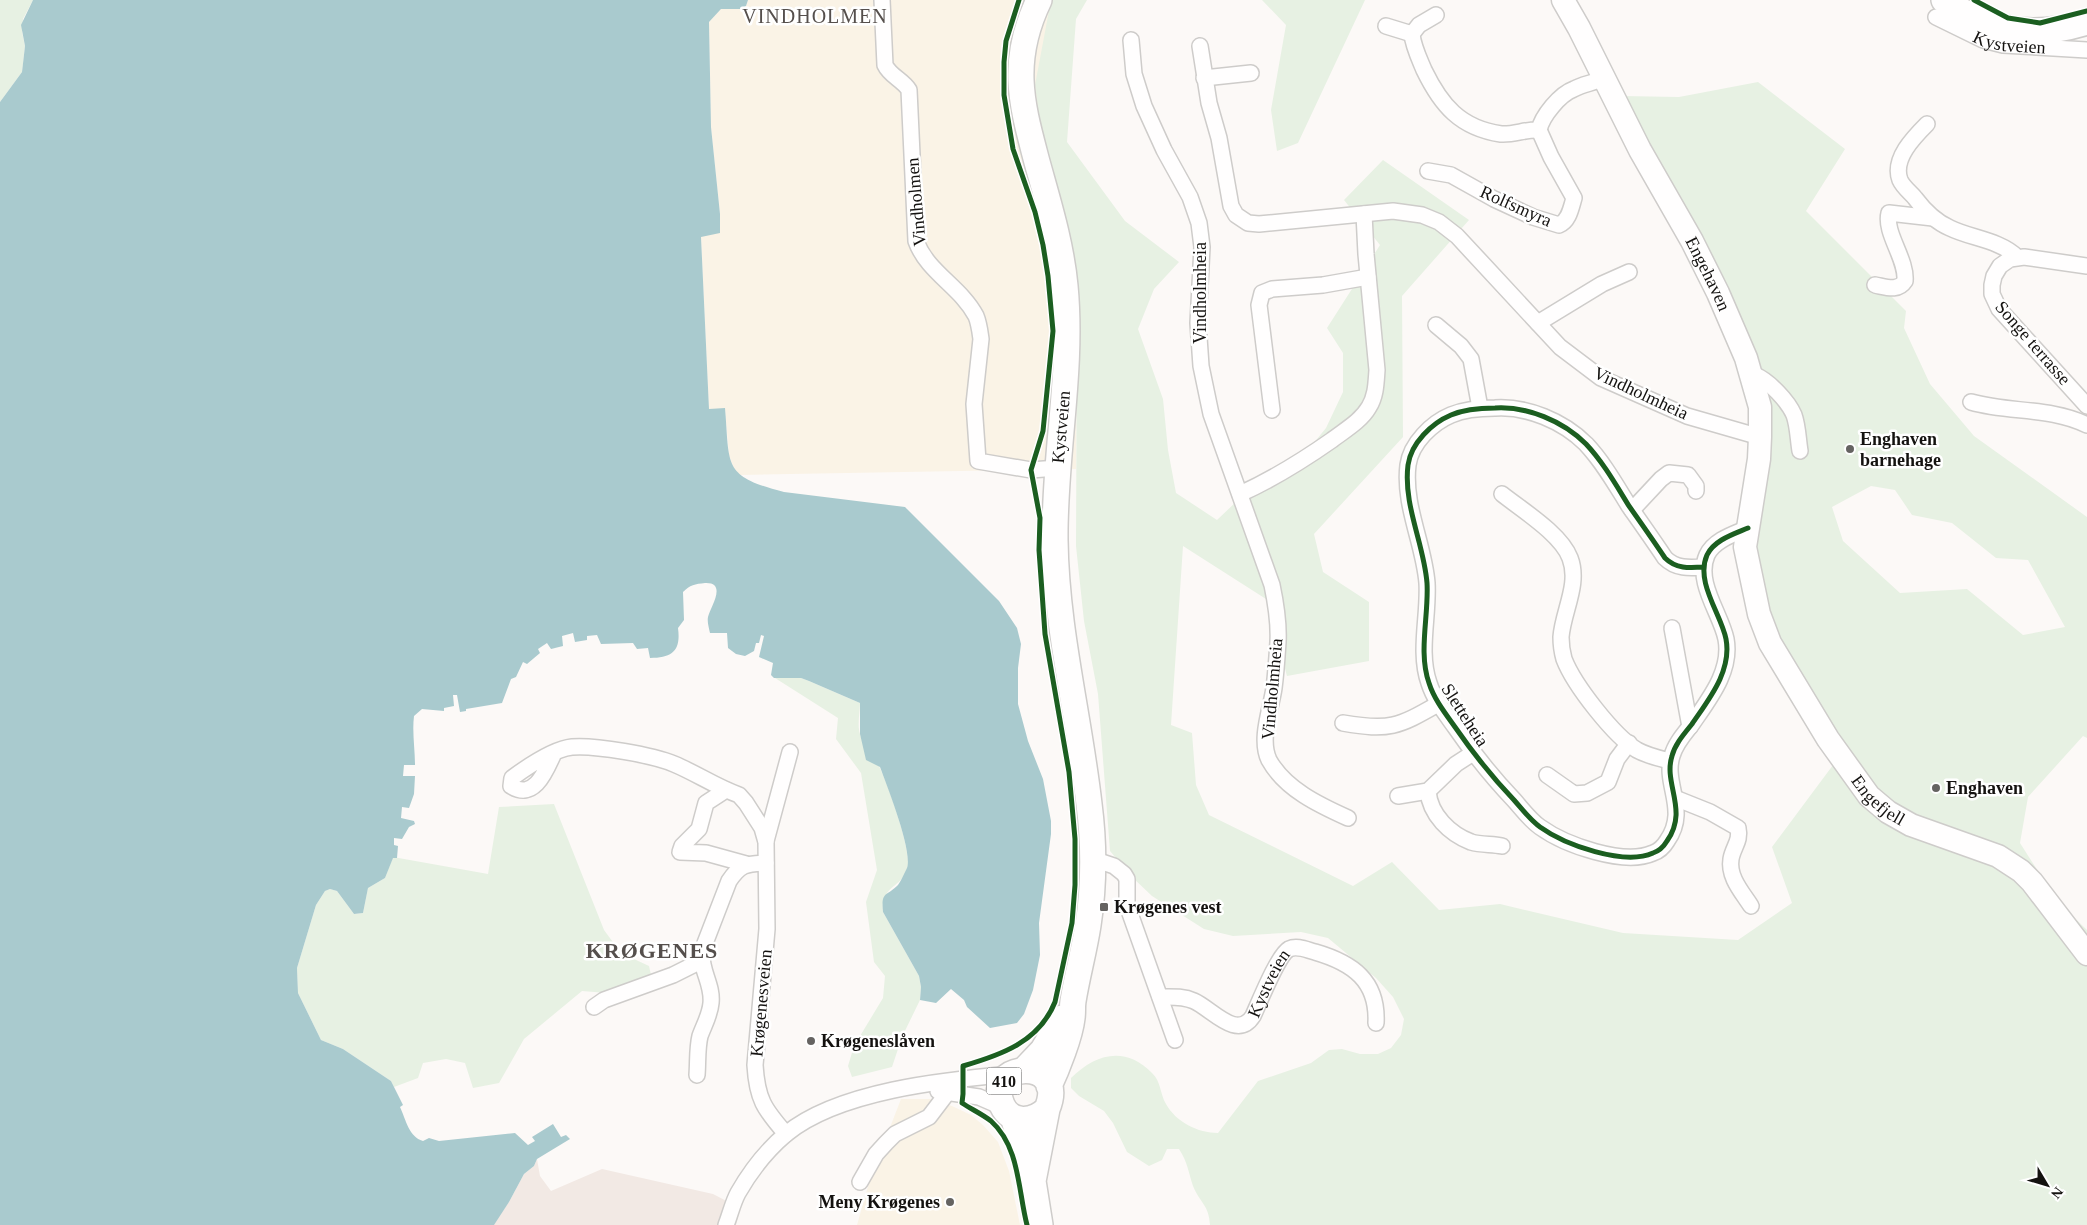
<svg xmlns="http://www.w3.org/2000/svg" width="2087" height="1225" font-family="'Times New Roman',serif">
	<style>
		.commercial { fill: #faf3e6 }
		.built { fill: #f2e9e4 }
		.green { fill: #e7f1e3; fill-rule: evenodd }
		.water { fill: #a9cace }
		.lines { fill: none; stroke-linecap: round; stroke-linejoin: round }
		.street-casing { stroke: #ceccca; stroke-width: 18 }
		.secondary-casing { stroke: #ceccca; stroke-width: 25 }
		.primary-casing { stroke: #ceccca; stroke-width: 28 }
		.street { stroke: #fffefe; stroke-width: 15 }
		.secondary { stroke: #fffefe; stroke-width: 22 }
		.primary { stroke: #fffefe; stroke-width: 25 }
		.cycleway-casing { stroke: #fff; stroke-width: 8 }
		.cycleway { stroke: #1b5e20; stroke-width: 5 }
		.poi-dot { fill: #656361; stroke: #fff; stroke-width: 2 }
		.labels { text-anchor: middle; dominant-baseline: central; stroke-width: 5; stroke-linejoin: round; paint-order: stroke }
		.shield { fill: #fff; stroke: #5a5958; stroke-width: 1 }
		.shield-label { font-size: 16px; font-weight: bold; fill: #141210 }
		.street-label { font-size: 18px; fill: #141210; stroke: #fff }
		.poi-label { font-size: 18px; font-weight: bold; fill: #141210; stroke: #fff; text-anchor: start }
		.quarter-label { font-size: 20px; letter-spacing: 1px; fill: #554f4c; stroke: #fff }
		.district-label { font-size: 22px; font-weight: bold; letter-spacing: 1px; fill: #554f4c; stroke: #fff }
	</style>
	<rect width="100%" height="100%" fill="#fcf9f7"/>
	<path class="commercial" d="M 748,0 L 1051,0 L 1077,314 L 1076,469 L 740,475 L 735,471 L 729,456 L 725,409 L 709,410 L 701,236 L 720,232 L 720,214 L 711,127 L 709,22 L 721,9 L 741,9 L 746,6 Z
		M 901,1099 L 930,1099 L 952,1106 L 971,1115 L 983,1125 L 998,1142 L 1009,1171 L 1020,1225 L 857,1225 L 870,1179 Z"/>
	<path class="built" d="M 537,1159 L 540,1176 L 551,1191 L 602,1169 L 713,1194 L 740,1208 L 736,1225 L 493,1225 L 509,1202 L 524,1174 L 534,1166 Z"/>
	<path class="green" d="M 0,0 L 33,0 L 23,19 L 22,32 L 25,46 L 22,72 L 0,102 Z
		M 1051,0 L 1087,0 L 1076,19 L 1067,142 L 1125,221 L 1179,262 L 1154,289 L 1138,329 L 1163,399 L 1168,450 L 1176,493 L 1217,520 L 1259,480 L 1295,466 L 1326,428 L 1343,392 L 1343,353 L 1327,328 L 1380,245 L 1344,200 L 1383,160 L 1469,220 L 1402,296 L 1403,437 L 1314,534 L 1323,572 L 1369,602 L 1369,661 L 1287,676 L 1266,599 L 1183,546 L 1171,725 L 1192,733 L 1196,785 L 1209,815 L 1353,886 L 1392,862 L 1439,910 L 1500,904 L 1623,933 L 1738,940 L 1792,903 L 1772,847 L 1836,761 L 1740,571 L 1755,401 L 1622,96 L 1679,97 L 1758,82 L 1845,149 L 1806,211 L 1906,311 L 1904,328 L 1930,384 L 1974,436 L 2087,517 L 2087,738 L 2083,736 L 2028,797 L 2020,843 L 2057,901 L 2087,930 L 2087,1225 L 1210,1225 C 1209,1205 1200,1203 1193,1186 C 1188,1171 1188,1163 1179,1149 L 1167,1149 L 1162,1160 L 1149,1166 L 1127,1152 L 1113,1123 L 1104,1111 L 1079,1096 L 1071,1088 L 1071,1078 C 1095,1054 1125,1045 1152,1073 C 1161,1081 1160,1094 1166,1104 C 1176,1122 1198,1133 1218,1133 L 1258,1081 L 1311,1063 L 1329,1050 L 1342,1049 L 1360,1054 L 1378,1054 L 1391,1048 L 1401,1035 L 1404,1019 L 1393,997 L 1376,978 L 1328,938 L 1301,932 L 1233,936 L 1204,929 L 1152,896 L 1132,877 L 1110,851 L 1098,694 L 1084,621 L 1076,546 L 1077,314 L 1045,161 L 1035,85 ZM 1871,486 L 1895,490 L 1912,515 L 1952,523 L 1996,558 L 2028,560 L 2065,627 L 2023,635 L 1967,589 L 1900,593 L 1843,541 L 1832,507 Z
		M 1262,0 L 1365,0 L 1298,143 L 1277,151 L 1271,110 L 1286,25 Z
		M 775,678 L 801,678 L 809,681 L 860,703 C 860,712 857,725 860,734 C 862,745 874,756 879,766 C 888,784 910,847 908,865 C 905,888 880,884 883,912 L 919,976 L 921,987 L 920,1000 L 902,1037 L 892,1067 L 852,1077 L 848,1066 L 854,1046 L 883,998 L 885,976 L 874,962 L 866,902 L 877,870 L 861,773 L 836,739 L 838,718 Z
		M 554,804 L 604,930 L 621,953 L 649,966 L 651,975 L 607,993 L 582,991 L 524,1039 L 499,1083 L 473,1088 L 465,1063 L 446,1059 L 423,1063 L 418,1078 L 394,1087 L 391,1081 L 343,1049 L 321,1040 L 298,993 L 297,968 L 316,905 L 325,891 L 330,889 L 337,891 L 354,914 L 363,913 L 368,888 L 385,878 L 393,857 L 488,874 L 499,807 Z"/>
	<path class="water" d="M 33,0 L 748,0 L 746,6 L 741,9 L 721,9 L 709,22 L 711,127 L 720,214 L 720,233 L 701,237 L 709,409 L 725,408 C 730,466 722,476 784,492 L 905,507 L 999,601 L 1017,628 L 1021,644 L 1018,668 L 1018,704 L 1028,741 L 1043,779 L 1051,821 L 1051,834 L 1039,923 L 1040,955 L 1033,990 L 1024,1014 L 1017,1023 L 990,1028 L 967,1007 L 964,1000 L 951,989 L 936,1003 L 920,1000 L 921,987 L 919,976 L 883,912 C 881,891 886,897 898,885 C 901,881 905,872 907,868 C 913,851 887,786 880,767 L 866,760 L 860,734 L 860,703 L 809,681 L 801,678 L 774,678 L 771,675 L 773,663 L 759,657 L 764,636 L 761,635 L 759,643 L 756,643 L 754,651 L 745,656 L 736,654 L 728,648 L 727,633 L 710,633 C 709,628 707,622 708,617 C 710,608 728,582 705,583 C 695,584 690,585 683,592 L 684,620 L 678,628 C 681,650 673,658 650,658 L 648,648 L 637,649 L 633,643 L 601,644 L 597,635 L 587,636 L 587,640 L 575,642 L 573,633 L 562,636 L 563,646 L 551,649 L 547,643 L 538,649 L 540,653 L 527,664 L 523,662 L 516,677 L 511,679 L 502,703 L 466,709 L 466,711 L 460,712 L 457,695 L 453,695 L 454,706 L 444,708 L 444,711 L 422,709 L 414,716 C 412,732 415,749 415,765 L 404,765 L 403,776 L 415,776 L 414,794 L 409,808 L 402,807 L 401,818 L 414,821 L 415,824 L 409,827 L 402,839 L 394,838 L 394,845 L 398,846 L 397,858 L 393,858 L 385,878 L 368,888 L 363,913 L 354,914 L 337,891 L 330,889 L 325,891 L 316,905 L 297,968 L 298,993 L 321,1040 L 343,1049 L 391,1081 L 403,1105 L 400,1107 C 406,1120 409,1137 423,1141 L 429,1138 L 439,1141 L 515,1133 L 528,1145 L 535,1141 L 532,1137 L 553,1124 L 561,1137 L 566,1135 L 570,1139 L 537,1159 L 534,1166 L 524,1174 L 509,1202 L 494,1225 L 0,1225 L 0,102 L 22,72 L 25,46 L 21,25 Z"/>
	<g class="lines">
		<g class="street-casing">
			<g id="street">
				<path d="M 882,0 L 885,65 C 890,76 903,80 909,90 L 916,241 C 927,272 961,287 976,316 C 979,323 980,332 981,339 L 974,404 L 978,461 L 1031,470 L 1057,468"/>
				<path d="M 1436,15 L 1419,25 L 1412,34 C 1413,46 1419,58 1424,70 C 1441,105 1460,128 1501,134 C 1514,135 1526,129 1539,130 C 1542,116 1560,94 1574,89 C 1583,84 1594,83 1603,78"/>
				<path id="s1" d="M 1936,17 L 1983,40 L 2003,45 L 2087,50"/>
				<path d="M 1386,26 L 1412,34"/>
				<path d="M 1131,40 L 1134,74 L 1144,106 L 1164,150 L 1190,197 L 1199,223 L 1202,247 L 1198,323 L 1201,366 L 1211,414 L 1272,585 C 1276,604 1279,623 1278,642 C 1277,657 1276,673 1274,688 C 1271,709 1259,739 1269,760 C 1285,789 1319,805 1348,818"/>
				<path d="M 1200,46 L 1209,103 L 1219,138 L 1231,206 L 1236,215 L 1248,223 L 1259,224 L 1393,211 L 1422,215 L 1439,222 L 1457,236 L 1560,347 L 1601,378 L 1687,416 L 1760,437"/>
				<path d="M 1204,78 L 1251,73"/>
				<path d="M 1927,124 C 1914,137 1892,159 1900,180 C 1903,187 1911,193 1915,198 C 1924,210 1936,222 1950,228 C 1970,238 2000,240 2017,257"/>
				<path d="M 1428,171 L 1451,175 L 1494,199 L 1533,217 L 1559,225 C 1569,221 1571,208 1574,198 L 1551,157 L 1539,130"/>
				<path d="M 2087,266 L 2024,257 L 2010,259 L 2000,266 L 1994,276 L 1992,285 L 1992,294 L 1999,309 L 2087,406"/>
				<path d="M 1875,285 C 1886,287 1898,292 1905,281 C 1907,259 1884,233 1889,213 L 1933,218"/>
				<path d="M 1538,323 L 1602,284 L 1629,272"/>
				<path d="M 1436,325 L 1461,346 L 1471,359 L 1480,408"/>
				<path d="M 1752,376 L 1755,375 C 1769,381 1788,401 1794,415 C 1798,426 1798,439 1800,451"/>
				<path d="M 1971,402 C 2009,413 2051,407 2087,425"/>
				<path d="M 1272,410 L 1259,305 L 1262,293 L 1272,289 L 1323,285 L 1368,277"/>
				<path d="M 1240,494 C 1273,479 1302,461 1332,440 C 1345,430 1361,421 1369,407 C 1376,396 1376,383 1377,370 L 1366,254 L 1364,214"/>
				<path d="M 1502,494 C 1522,510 1561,534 1570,558 C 1580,584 1563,611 1561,637 C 1561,644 1562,652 1564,659 C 1574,685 1614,736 1637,750 C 1648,756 1658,758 1670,761"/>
				<path d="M 1632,510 L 1661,479 L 1669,473 L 1688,475 L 1696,486 L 1696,491"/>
				<path d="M 1704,567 C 1689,568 1676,569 1665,558 C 1653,540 1641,523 1629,506 C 1616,485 1603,462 1586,444 C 1563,421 1527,406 1495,408 C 1480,408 1465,409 1451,415 C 1432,423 1411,443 1408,465 C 1403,505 1424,544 1427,583 C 1429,615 1418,652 1429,683 C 1434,699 1445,713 1455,727 C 1473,753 1492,777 1514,800 C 1522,809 1530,820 1540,827 C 1565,845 1624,866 1653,853 C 1659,851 1664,846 1667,841 C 1689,810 1663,784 1672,756 C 1675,744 1684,734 1692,724 C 1709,699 1732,671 1726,639 C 1721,614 1695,582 1707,555 C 1714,540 1734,534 1748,528"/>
				<path d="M 1672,628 L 1690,727"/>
				<path d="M 1343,723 C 1389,731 1398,727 1438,704"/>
				<path d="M 554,753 C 546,770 535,801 511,786 L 512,778 C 527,767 553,749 572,747 C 595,745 653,755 674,764 C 696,773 716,787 739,795 L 746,803 L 762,828 L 766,842 L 767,929 L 755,1065 C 757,1099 764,1109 786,1134"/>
				<path d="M 1547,775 L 1574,794 L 1587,793 L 1608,782 L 1617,759 L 1629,743"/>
				<path d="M 726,790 L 706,803 L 699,829 L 682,846 L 680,852 L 706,853 L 746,864"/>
				<path d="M 1428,791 C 1430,815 1450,834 1471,842 C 1481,845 1492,844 1502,846"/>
				<path d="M 1398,796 L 1428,791 L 1456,764 L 1473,753"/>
				<path d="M 1675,798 L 1710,812 L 1738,828 C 1741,841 1733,847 1731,859 C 1728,877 1742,892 1751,906"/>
				<path d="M 766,841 L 790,752"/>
				<path d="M 1093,859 L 1114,866 L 1124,874 L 1127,879 L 1127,905 L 1175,1040"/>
				<path id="s2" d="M 1160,997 C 1171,997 1183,996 1194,1001 C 1212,1009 1237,1041 1253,1016 C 1259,1003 1278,955 1289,949 C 1297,945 1307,950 1315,952 C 1353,963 1378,981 1376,1023"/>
				<path d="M 594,1007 L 604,1000 L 673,975 L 701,961"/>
				<path d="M 697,1075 C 698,1063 697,1048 700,1036 C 704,1025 710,1015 711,1003 C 713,984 700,970 702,951 L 729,881 C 741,863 747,864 766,863"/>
				<path d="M 938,1091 L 979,1097 L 1002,1107"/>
				<path d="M 860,1182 L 876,1154 L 886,1143 L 895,1134 L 929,1117 L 948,1092"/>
				<path d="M 726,1225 C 730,1215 733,1202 738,1193 C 750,1172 767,1150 786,1134 C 838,1091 944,1080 1011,1074"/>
			</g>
		</g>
		<g class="secondary-casing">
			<g id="secondary">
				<path id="s3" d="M 1563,0 L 1579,28 L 1640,150 L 1692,241 L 1718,293 L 1746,358 L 1760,407 L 1760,437 L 1759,459 L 1745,547 L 1759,614 L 1770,643 L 1828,739 L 1869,796 L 1888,812 L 1911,825 L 1998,856 L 2021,871 L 2032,882 L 2087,954"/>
			</g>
		</g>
		<g class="primary-casing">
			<path id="primary" d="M 1039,0 C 1027,25 1020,52 1021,80 C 1022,108 1030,135 1037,162 C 1048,202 1061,243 1065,286 C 1073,371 1054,455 1055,540 C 1056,629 1079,716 1089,804 C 1094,843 1094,886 1088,925 C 1084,951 1077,976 1073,1001 C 1072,1007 1073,1012 1072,1018 C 1070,1036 1057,1069 1049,1086
				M 1944,0 C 1991,32 2033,39 2087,22
				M 1025,1069 L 1043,1050 L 1062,1018
				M 1013,1117 L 1033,1181 L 1040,1225
				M 1033,1181 L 1047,1109 C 1069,1056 983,1061 1002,1105 C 1011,1125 1034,1122 1047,1109"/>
		</g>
		<use href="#street" class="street"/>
		<use href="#secondary" class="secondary"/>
		<use href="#primary" class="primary"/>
		<g class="cycleway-casing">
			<path id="cycleway" d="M 1019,0 L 1006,41 L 1004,62 L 1004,95 L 1013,149 L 1035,212 L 1043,245 L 1048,276 L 1053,331 L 1043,431 L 1031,470 L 1040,518 L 1039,550 L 1045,634 L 1069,772 L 1075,839 L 1075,885 L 1072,923 L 1055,1002 C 1039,1042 1001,1055 963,1066 L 963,1094 L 962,1103 C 971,1109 982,1114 991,1121 C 1020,1147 1018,1191 1027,1225
				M 1974,0 L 2008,18 L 2040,23 L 2087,11
				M 1704,567 C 1689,568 1676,569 1665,558 C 1653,540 1641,523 1629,506 C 1616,485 1603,462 1586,444 C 1563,421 1527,406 1495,408 C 1480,408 1465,409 1451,415 C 1432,423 1411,443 1408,465 C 1403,505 1424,544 1427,583 C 1429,615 1418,652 1429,683 C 1434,699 1445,713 1455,727 C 1473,753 1492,777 1514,800 C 1522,809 1530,820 1540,827 C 1565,845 1624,866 1653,853 C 1659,851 1664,846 1667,841 C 1689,810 1663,784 1672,756 C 1675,744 1684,734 1692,724 C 1709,699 1732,671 1726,639 C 1721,614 1695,582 1707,555 C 1714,540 1734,534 1748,528"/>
		</g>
		<use href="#cycleway" class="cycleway"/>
	</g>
	<g class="poi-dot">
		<circle cx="1850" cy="449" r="5"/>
		<circle cx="1936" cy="788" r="5"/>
		<rect x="1099" y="902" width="10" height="10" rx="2.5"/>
		<circle cx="811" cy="1041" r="5"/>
		<circle cx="950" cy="1202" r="5"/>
	</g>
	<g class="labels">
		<rect class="shield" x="986.5" y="1067.5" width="35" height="27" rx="4"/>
		<g class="shield-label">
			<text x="1004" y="1081">410</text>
		</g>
		<g class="street-label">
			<text stroke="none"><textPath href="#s1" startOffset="79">Kystveien</textPath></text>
			<text transform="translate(916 202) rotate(-95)">Vindholmen</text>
			<text transform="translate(1516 206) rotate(24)">Rolfsmyra</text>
			<text stroke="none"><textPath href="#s3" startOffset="310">Engehaven</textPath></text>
			<text transform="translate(1200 293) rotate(-90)">Vindholmheia</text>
			<text transform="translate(2033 343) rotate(49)">Songe terrasse</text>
			<text transform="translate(1641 393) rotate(25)">Vindholmheia</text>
			<text transform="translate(1061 427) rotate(-85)">Kystveien</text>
			<text transform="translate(1272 689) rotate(-85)">Vindholmheia</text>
			<text transform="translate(1465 715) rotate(57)">Sletteheia</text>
			<text stroke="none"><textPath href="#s3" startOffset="886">Engefjell</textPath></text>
			<text stroke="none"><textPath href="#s2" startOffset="140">Kystveien</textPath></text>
			<text transform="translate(761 1003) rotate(-85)">Krøgenesveien</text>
		</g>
		<g class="poi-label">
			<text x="1860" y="439">Enghaven<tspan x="1860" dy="21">barnehage</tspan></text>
			<text x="1946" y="788">Enghaven</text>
			<text x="1114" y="907">Krøgenes vest</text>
			<text x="821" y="1041">Krøgeneslåven</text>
			<text x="940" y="1202" text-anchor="end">Meny Krøgenes</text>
		</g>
		<g class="quarter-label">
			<text x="815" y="16">VINDHOLMEN</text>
		</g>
		<g class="district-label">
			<text x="652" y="950">KRØGENES</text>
		</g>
	</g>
	<g transform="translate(2047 1185) rotate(128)" stroke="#ffffff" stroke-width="4" paint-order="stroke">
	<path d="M0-4L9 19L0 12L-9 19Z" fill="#141210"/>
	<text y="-8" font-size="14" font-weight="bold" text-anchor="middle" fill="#141210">N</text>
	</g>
</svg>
